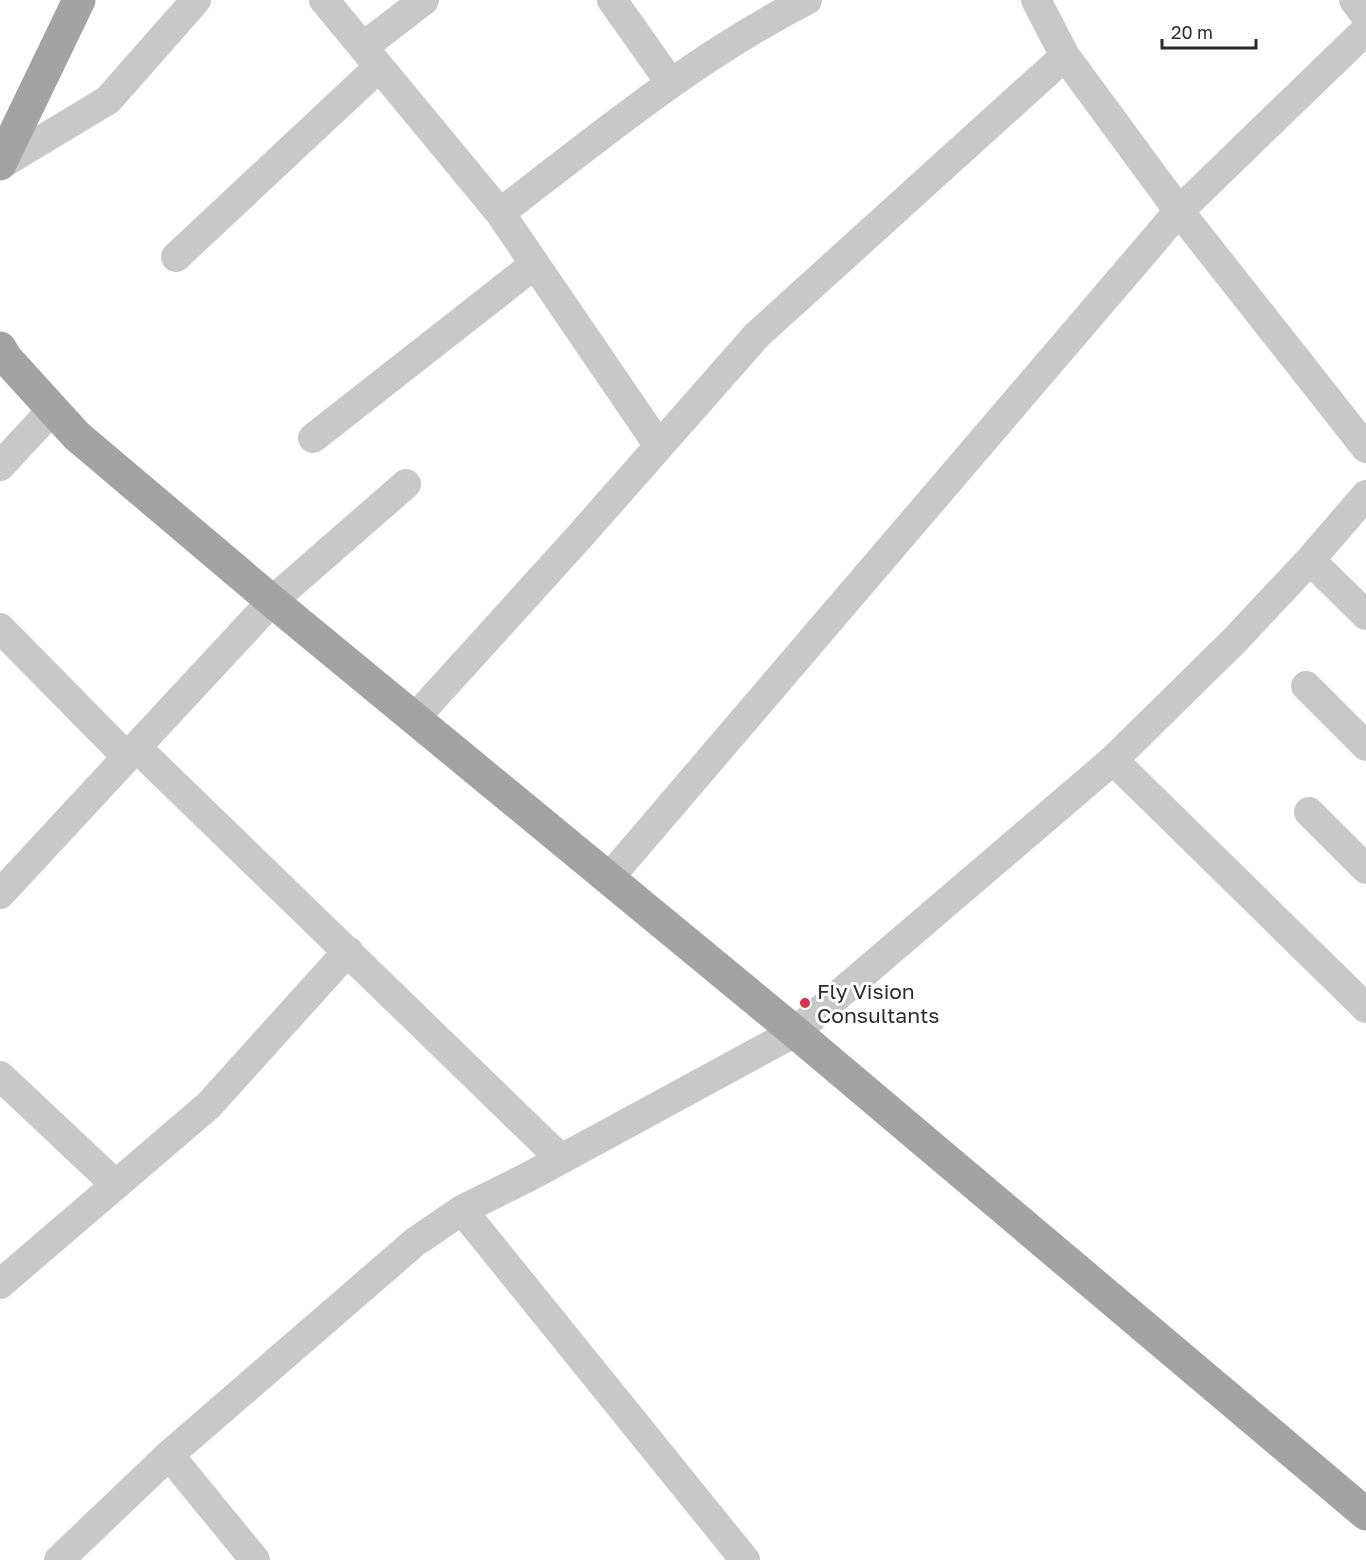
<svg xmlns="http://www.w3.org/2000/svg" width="1366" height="1560" font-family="'Golos Text',sans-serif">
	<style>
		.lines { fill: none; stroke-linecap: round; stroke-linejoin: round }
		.minor { stroke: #c8c8c8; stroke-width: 30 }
		.major { stroke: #a3a3a3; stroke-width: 33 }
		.poi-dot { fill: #df3147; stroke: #fff; stroke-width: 2 }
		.labels { text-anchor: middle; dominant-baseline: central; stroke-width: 6; stroke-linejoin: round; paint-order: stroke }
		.poi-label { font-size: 21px; fill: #2b2b2b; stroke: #fff; text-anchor: start }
	</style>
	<rect width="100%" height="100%" fill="#fff"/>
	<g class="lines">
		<path class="minor" d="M 324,0 L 500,213 L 659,446
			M 612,0 L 670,82
			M 1036,0 L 1065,56 L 1179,211 L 1366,448
			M 1354,0 L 1366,16
			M 363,47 L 424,0
			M 0,165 L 108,100 L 196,0
			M 500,213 C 599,137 695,57 807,0
			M 176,257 L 379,67
			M 313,438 L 535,264
			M 0,466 L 53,409
			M 1310,560 L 1366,615
			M 0,628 L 127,757
			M 1306,686 L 1366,746
			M 415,718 L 580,536 L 757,335 L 1065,56
			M 136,747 L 561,1159
			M 1113,760 L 1366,1008
			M 1309,812 L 1366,869
			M 609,878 L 1179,211 L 1366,30
			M 0,894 L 272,601 L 406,484
			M 0,1076 L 116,1185
			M 462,1210 L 745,1560
			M 0,1284 L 209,1105 L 348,951
			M 169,1455 L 255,1560
			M 59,1560 L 169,1455 L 415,1242 L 462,1210 L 530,1176 L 795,1032 L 1113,760 L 1235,640 L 1310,560 L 1366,495"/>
		<path class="major" d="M 0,164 L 79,0
			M 0,348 L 6,358 L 77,436 L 272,601 L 795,1032 L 1366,1514"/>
	</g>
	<circle class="poi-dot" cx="805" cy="1003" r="6"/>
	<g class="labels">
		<g class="poi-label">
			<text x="817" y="991">Fly Vision<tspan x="817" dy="24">Consultants</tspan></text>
		</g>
	</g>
	<path d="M1162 39v9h94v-9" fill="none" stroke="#2b2b2b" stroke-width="3"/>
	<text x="1171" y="39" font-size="18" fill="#2b2b2b" stroke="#ffffff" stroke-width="4.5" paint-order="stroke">20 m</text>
</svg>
